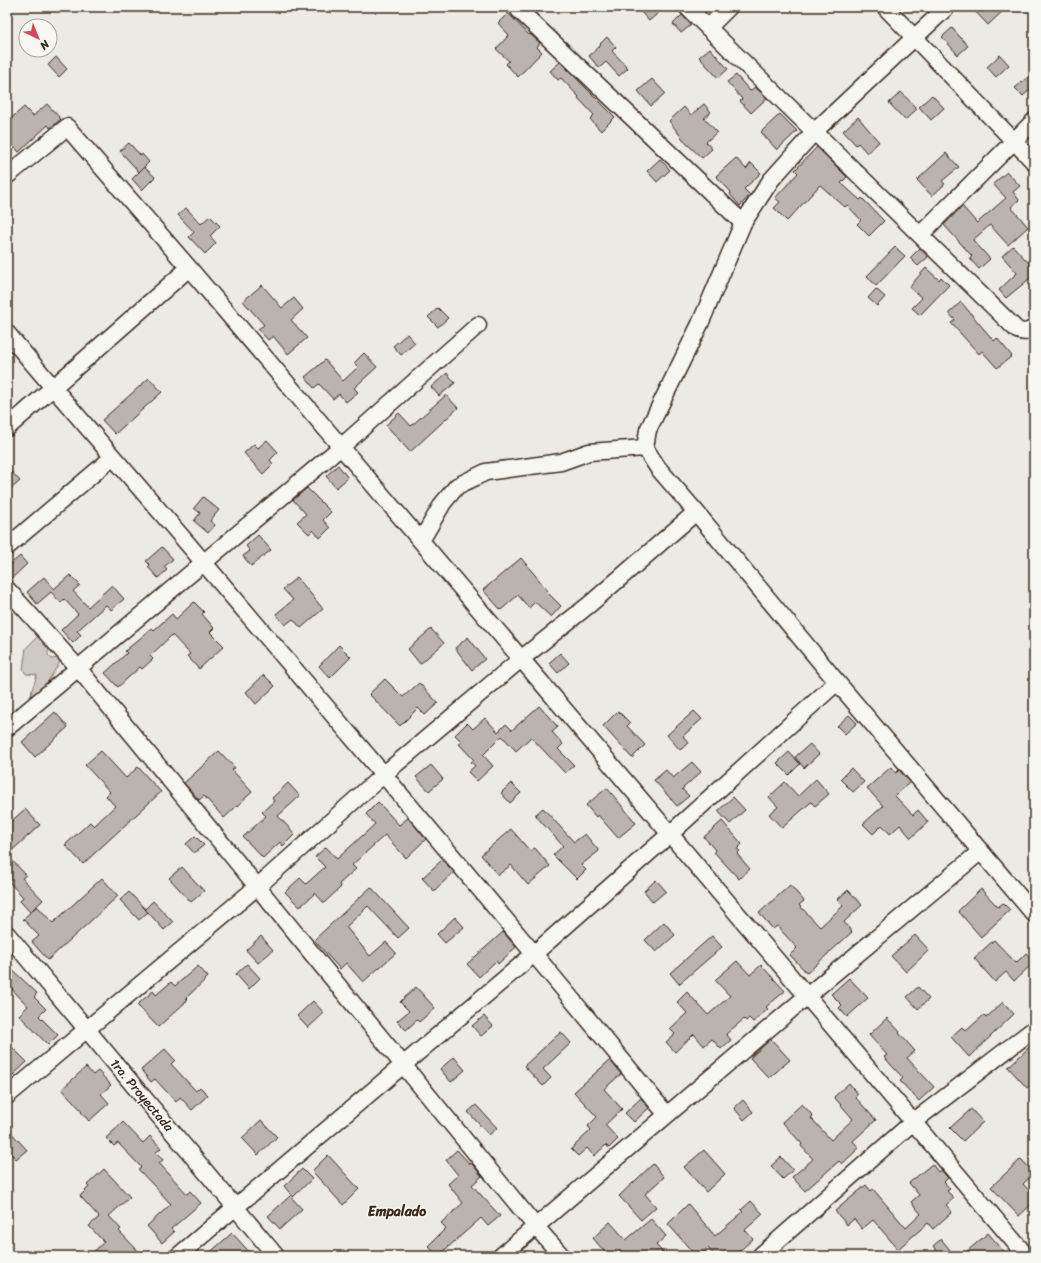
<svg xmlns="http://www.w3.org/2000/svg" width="1041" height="1263" font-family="Sriracha,sans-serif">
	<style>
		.green { fill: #cdcac4; stroke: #847a71 }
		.building { fill: #bab4ae; stroke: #3b2a1e }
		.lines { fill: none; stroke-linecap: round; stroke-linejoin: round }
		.street-casing { stroke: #3b2a1e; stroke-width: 19 }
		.street { stroke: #f6f6f2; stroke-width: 16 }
		.labels { text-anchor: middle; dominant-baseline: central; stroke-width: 3; stroke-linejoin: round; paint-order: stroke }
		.street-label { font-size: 13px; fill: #3b2a1e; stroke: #f6f6f2 }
		.neighbourhood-label { font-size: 14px; font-weight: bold; fill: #3b2a1e; stroke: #f6f6f2 }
	</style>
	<rect width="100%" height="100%" fill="#ebeae5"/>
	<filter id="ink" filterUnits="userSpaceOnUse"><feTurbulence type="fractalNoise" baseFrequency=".025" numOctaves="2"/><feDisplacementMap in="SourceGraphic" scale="8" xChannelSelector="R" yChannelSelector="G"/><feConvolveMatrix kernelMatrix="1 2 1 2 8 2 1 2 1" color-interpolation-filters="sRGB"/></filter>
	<g filter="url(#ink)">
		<path class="green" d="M 41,633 L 49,639 L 48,655 L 52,659 L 57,658 L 60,662 L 48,681 L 46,686 L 36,697 L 31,695 C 32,687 35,682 37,675 L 26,674 L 23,669 L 26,648 Z"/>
		<path class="building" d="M 647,7 L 665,7 L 649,21 L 641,12 Z
			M 971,7 L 1007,7 L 988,25 Z
			M 508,13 L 529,35 L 530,34 L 540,43 L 537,47 L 542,52 L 518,77 L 506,64 L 509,61 L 496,49 L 509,35 L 498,23 Z
			M 682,15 L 691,25 L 681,33 L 673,24 Z
			M 952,28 L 968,46 L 958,55 L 942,37 Z
			M 607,37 L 616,47 L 612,51 L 628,68 L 619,76 L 606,62 L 599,68 L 589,56 L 601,45 L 600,44 Z
			M 710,48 L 728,69 L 718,78 L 699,57 Z
			M 1000,55 L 1009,65 L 996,77 L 987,67 Z
			M 56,57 L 67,69 L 59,77 L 48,65 Z
			M 560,62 L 615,117 L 601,131 L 590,119 L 594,115 L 578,98 L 579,97 L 561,78 L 558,80 L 550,71 Z
			M 736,75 L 750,91 L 755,87 L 767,98 L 751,113 L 740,101 L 742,99 L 727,82 Z
			M 1029,76 L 1034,82 L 1034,86 L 1023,96 L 1015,88 Z
			M 652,79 L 665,93 L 651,106 L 638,91 Z
			M 901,92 L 917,109 L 905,120 L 889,103 Z
			M 932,95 L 944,108 L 931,120 L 919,107 Z
			M 47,104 L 61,119 L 50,128 L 48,125 L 19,152 L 15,148 L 7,155 L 7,122 L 24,107 L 33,116 Z
			M 704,104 L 711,112 L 704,118 L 717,132 L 706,142 L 712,149 L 702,158 L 686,143 L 669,121 L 684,107 L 691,115 Z
			M 780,114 L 797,131 L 777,150 L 761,132 Z
			M 858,117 L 879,142 L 867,153 L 858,143 L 856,145 L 843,131 Z
			M 129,143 L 141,156 L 142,154 L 149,162 L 139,172 L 120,151 Z
			M 817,147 L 847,177 L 841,183 L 860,200 L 862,198 L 884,221 L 869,236 L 857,224 L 861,220 L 847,205 L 845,207 L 820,185 L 787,221 L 774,208 L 780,202 L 775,198 L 798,173 L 795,170 Z
			M 946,153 L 959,167 L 942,181 L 945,184 L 932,196 L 917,180 Z
			M 736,158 L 746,169 L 751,163 L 761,173 L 744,189 L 750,195 L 740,206 L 730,194 L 731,192 L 716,176 Z
			M 660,159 L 670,170 L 657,182 L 647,171 Z
			M 144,167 L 155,177 L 142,190 L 132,179 Z
			M 1007,172 L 1020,186 L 1013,192 L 1019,200 L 1011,207 L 1028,227 L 1008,245 L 990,225 L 973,240 L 990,259 L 979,269 L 970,259 L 972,256 L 944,225 L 962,206 L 977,223 L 1006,198 L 993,184 Z
			M 186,208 L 201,224 L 210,216 L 220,226 L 210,236 L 216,243 L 205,254 L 189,237 L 194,232 L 178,215 Z
			M 1013,246 L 1034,269 L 1034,275 L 1006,298 L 999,290 L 1017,273 L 1002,256 Z
			M 895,247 L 905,256 L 876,286 L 867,276 Z
			M 920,248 L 928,257 L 918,266 L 910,258 Z
			M 926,268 L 939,280 L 941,277 L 949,285 L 920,315 L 912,308 L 922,298 L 909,287 Z
			M 262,285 L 282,308 L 294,298 L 303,309 L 291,320 L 307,338 L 288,354 L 273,336 L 268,340 L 258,329 L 264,325 L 243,301 Z
			M 876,289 L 885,297 L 877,306 L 868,298 Z
			M 961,302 L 994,341 L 997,338 L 1012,356 L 997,368 L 982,351 L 979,354 L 951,323 L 955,320 L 949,313 Z
			M 438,308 L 448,318 L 438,327 L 428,317 Z
			M 407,334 L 415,343 L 401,355 L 393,346 Z
			M 364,353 L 377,367 L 354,388 L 358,392 L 346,402 L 339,394 L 333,399 L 319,384 L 314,388 L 305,377 L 325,360 L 343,381 L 358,367 L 354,363 Z
			M 447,373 L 455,383 L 439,396 L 431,387 Z
			M 149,378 L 162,392 L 115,434 L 102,420 Z
			M 446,395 L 458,408 L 410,452 L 386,425 L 399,413 L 411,426 Z
			M 267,440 L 278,452 L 270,460 L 273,464 L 263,474 L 244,453 L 254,444 L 258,448 Z
			M 338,465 L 348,478 L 336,488 L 326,476 Z
			M 7,467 L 20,481 L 12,488 L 7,482 Z
			M 307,488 L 331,512 L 323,520 L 330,528 L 320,538 L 313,530 L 309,534 L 297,522 L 306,514 L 293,500 Z
			M 203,497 L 219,510 L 210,521 L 215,525 L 208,533 L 194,521 L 200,513 L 194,508 Z
			M 258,535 L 271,550 L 251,566 L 243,556 L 250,551 L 246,546 Z
			M 162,547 L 173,559 L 164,567 L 167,570 L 158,578 L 148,567 L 150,565 L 146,561 Z
			M 20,556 L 27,564 L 10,580 L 7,580 L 7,567 Z
			M 521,558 L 548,591 L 547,592 L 561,606 L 551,617 L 535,602 L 529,608 L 518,595 L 501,610 L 483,590 Z
			M 70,575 L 80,585 L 73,591 L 88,607 L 112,585 L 124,599 L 111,610 L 106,605 L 77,631 L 81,635 L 73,643 L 61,630 L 78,614 L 64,599 L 61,603 L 51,592 L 37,604 L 27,592 L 44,577 L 54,589 Z
			M 297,577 L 323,609 L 301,628 L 293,619 L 285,625 L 276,614 L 293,600 L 283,589 Z
			M 194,602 L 204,612 L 202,614 L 214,628 L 210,632 L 224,646 L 199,669 L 187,656 L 190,654 L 172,635 L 150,656 L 153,659 L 142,669 L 140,667 L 118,687 L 105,673 L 127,653 L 125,651 L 152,628 L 154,630 L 172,614 L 176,619 Z
			M 431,629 L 444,643 L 420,664 L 408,649 Z
			M 468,637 L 485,659 L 472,670 L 455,648 Z
			M 339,645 L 351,657 L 330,678 L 319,666 Z
			M 560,653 L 569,663 L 558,673 L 549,663 Z
			M 264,675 L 275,686 L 256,704 L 246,692 Z
			M 385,679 L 403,697 L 419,683 L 438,703 L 425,715 L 418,708 L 400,726 L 369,694 Z
			M 539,706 L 558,727 L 552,732 L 563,744 L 558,749 L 574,765 L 565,773 L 531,737 L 516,751 L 502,736 L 483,755 L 493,766 L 477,781 L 468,772 L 475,766 L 471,762 L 474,760 L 459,744 L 462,742 L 455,735 L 467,723 L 473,729 L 485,718 L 498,732 L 506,724 L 512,730 Z
			M 618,711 L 630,723 L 627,726 L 645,745 L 632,758 L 603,726 Z
			M 694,711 L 702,719 L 683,736 L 689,743 L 680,750 L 667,735 Z
			M 55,712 L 68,727 L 35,757 L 22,742 Z
			M 849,715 L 857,723 L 845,734 L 837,726 Z
			M 810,744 L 819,754 L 804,768 L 795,757 Z
			M 101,751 L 126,778 L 138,767 L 161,792 L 83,864 L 65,845 L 90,822 L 94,826 L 115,806 L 106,796 L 110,792 L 85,765 Z
			M 219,751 L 235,768 L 232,770 L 252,792 L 224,818 L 204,796 L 199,800 L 184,783 Z
			M 789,752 L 800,764 L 789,775 L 777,763 Z
			M 692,762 L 701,772 L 682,789 L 689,796 L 677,806 L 654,780 L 666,770 L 673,778 Z
			M 431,765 L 443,779 L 429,791 L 416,777 Z
			M 891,767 L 896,773 L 899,770 L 910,782 L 895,796 L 913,815 L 918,810 L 928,822 L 911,838 L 900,825 L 890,834 L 882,825 L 873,834 L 863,824 L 883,806 L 867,788 Z
			M 851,768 L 864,782 L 853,792 L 840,779 Z
			M 816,779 L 829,794 L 815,806 L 811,802 L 782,828 L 769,814 L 778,807 L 769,797 L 785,782 L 798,796 Z
			M 288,783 L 300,796 L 278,816 L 295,834 L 283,846 L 280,842 L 263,858 L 243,837 L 266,816 L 262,812 L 274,801 L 272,798 Z
			M 511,783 L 521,793 L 510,803 L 501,793 Z
			M 607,788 L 636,823 L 618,838 L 598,815 L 596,817 L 586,805 Z
			M 733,797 L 745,810 L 730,824 L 718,811 Z
			M 378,802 L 399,825 L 408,818 L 426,839 L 406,858 L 385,835 L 352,865 L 356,869 L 339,884 L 341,887 L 324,903 L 315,893 L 300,907 L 285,892 L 300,878 L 306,884 L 325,867 L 315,857 L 326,847 L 337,859 L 375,824 L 366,814 Z
			M 543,808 L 574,842 L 585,834 L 599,851 L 581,865 L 586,870 L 577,879 L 553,855 L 563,846 L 535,815 Z
			M 25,809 L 40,825 L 7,855 L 26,875 L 22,878 L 43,900 L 30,912 L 20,901 L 23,897 L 7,880 L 7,825 Z
			M 722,821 L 742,844 L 737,849 L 740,851 L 737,854 L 750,869 L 739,879 L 714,852 L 715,850 L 704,837 Z
			M 511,829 L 530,851 L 535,848 L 550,866 L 528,885 L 511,865 L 498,875 L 481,855 Z
			M 195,836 L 204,845 L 194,853 L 186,844 Z
			M 442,860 L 454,872 L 434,891 L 422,878 Z
			M 182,867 L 204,891 L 191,902 L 169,878 Z
			M 102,878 L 118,896 L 48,960 L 32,942 L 39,936 L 23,919 L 37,906 L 53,923 Z
			M 656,880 L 666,891 L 653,902 L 644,891 Z
			M 790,885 L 804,901 L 799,905 L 820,927 L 843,906 L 837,900 L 848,890 L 862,905 L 844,922 L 852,932 L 807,973 L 790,955 L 797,948 L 777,926 L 773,929 L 759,913 Z
			M 371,887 L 409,928 L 398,938 L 368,906 L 346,927 L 370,956 L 386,942 L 396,953 L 363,982 L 346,963 L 340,969 L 314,940 Z
			M 981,889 L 998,907 L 1003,903 L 1010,910 L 981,937 L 958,911 Z
			M 129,892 L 148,912 L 139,920 L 120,900 Z
			M 153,901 L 173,922 L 164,930 L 145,909 Z
			M 455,917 L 464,927 L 445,943 L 437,934 Z
			M 664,922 L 675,935 L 656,952 L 645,940 Z
			M 503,932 L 516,947 L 498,964 L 496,961 L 479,977 L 467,964 Z
			M 915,935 L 929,950 L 906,972 L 891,956 Z
			M 261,936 L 273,950 L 258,963 L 246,950 Z
			M 712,936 L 722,947 L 679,984 L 670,973 Z
			M 994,940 L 1016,963 L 1026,953 L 1034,962 L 1014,981 L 1006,972 L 995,982 L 974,958 Z
			M 737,961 L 750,975 L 761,965 L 785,991 L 766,1007 L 768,1009 L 753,1022 L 749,1018 L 746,1021 L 744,1019 L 726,1034 L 731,1040 L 721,1049 L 712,1039 L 704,1046 L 694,1034 L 675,1052 L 666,1042 L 675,1034 L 670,1029 L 687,1013 L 677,1002 L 687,992 L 708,1015 L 730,996 L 715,980 Z
			M 247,964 L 260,978 L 249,989 L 236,974 Z
			M 7,965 L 37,993 L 34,997 L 46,1009 L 39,1016 L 58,1035 L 48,1045 L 19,1015 L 28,1006 L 7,984 Z
			M 198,966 L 208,977 L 186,998 L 188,1000 L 158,1027 L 137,1005 L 153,991 L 156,995 L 171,982 L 175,986 Z
			M 849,978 L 868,998 L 847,1017 L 839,1008 L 842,1005 L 831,994 Z
			M 416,987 L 435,1008 L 419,1022 L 417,1020 L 406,1030 L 397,1021 L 409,1011 L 400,1002 Z
			M 918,987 L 929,999 L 918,1009 L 907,997 Z
			M 313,1001 L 324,1013 L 308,1028 L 297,1016 Z
			M 1003,1002 L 1014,1014 L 969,1057 L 951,1037 L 962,1027 L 966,1031 L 984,1015 L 986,1018 Z
			M 484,1016 L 493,1026 L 481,1036 L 472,1026 Z
			M 887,1018 L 900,1032 L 899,1033 L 915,1051 L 907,1058 L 934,1087 L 919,1101 L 900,1081 L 903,1078 L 884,1057 L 887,1055 L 869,1035 Z
			M 561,1032 L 571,1043 L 543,1069 L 551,1078 L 543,1086 L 524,1066 Z
			M 771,1039 L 790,1060 L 769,1078 L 750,1058 Z
			M 7,1042 L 27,1062 L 12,1076 L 7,1071 Z
			M 1034,1043 L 1034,1081 L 1027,1088 L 1008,1067 Z
			M 165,1049 L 175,1060 L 171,1064 L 196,1091 L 200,1087 L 208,1095 L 192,1110 L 180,1097 L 176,1102 L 155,1079 L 151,1082 L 141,1070 Z
			M 454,1057 L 465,1070 L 451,1082 L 440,1069 Z
			M 610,1060 L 621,1074 L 604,1089 L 622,1109 L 605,1125 L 618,1139 L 609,1148 L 606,1145 L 594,1156 L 587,1148 L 578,1156 L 571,1149 L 591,1130 L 588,1126 L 597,1117 L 574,1092 Z
			M 86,1067 L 93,1075 L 98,1071 L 111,1085 L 101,1094 L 109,1103 L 89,1121 L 81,1112 L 82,1111 L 62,1089 Z
			M 849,1083 L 858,1094 L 855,1097 L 876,1120 L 853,1141 L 859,1148 L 842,1164 L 839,1161 L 805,1191 L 792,1177 L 813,1159 L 801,1146 L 802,1144 L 782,1122 L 802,1104 L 813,1116 L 811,1118 L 831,1140 L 853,1119 L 834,1097 Z
			M 641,1098 L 649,1108 L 634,1122 L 625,1113 Z
			M 743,1100 L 753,1112 L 744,1120 L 734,1108 Z
			M 476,1105 L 497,1128 L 489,1135 L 468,1112 Z
			M 971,1109 L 983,1122 L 963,1141 L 950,1128 Z
			M 261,1120 L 277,1137 L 258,1155 L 242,1138 Z
			M 123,1122 L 143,1143 L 150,1136 L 161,1148 L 156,1152 L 163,1160 L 159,1163 L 187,1194 L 190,1191 L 201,1203 L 171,1229 L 174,1232 L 162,1243 L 147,1226 L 171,1204 L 138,1169 L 141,1167 L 118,1143 L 114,1146 L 106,1138 Z
			M 7,1128 L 27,1150 L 16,1159 L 7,1150 Z
			M 457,1150 L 470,1164 L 471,1163 L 482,1176 L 472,1185 L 500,1216 L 488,1226 L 481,1218 L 438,1256 L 428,1246 L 446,1228 L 441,1223 L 463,1203 L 448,1184 L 458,1175 L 446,1160 Z
			M 704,1150 L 725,1174 L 706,1192 L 684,1167 Z
			M 328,1155 L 359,1189 L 343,1205 L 312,1171 Z
			M 781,1157 L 793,1170 L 783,1179 L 771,1166 Z
			M 1021,1159 L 1034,1173 L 1023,1184 L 1034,1196 L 1034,1202 L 1019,1216 L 991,1187 Z
			M 653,1164 L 664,1177 L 645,1194 L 656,1207 L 641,1220 L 619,1196 Z
			M 932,1164 L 938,1172 L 941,1170 L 948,1178 L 944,1182 L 950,1189 L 947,1191 L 954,1198 L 946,1205 L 952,1212 L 933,1229 L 928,1223 L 898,1249 L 873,1220 L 862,1229 L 854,1219 L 847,1225 L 835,1211 L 866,1185 L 871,1191 L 873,1189 L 906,1228 L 921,1214 L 911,1202 L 919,1195 L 909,1183 Z
			M 104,1169 L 130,1197 L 109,1216 L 121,1229 L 119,1231 L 143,1256 L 89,1256 L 104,1242 L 89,1226 L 99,1217 L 80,1196 L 89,1187 L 87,1185 Z
			M 302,1169 L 312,1179 L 293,1197 L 284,1186 Z
			M 290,1196 L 302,1209 L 280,1229 L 268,1216 Z
			M 751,1201 L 763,1214 L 745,1230 L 753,1239 L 734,1256 L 715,1256 L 708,1248 L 699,1256 L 696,1256 L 668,1224 L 688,1204 L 715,1236 L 743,1212 L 741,1210 Z
			M 651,1219 L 666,1236 L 656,1245 L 666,1256 L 608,1256 L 593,1238 L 610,1222 L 626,1240 Z
			M 232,1233 L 253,1256 L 206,1256 Z
			M 988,1233 L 1008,1256 L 961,1256 L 972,1247 Z
			M 941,1239 L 955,1256 L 941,1256 L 933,1246 Z"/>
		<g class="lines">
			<g class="street-casing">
				<path id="street" d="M 687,7 L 1017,330 C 1024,333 1028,332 1034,328
					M 885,7 L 1034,162
					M 519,10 L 743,223
					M 708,28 L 729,7
					M 7,176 L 67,127 L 189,268 L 670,834 L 1023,1252
					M 920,235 L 1034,121
					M 7,333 C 72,411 139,486 204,563 C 360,746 515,929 667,1115
					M 7,428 L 189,268
					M 645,448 L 658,468 L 696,512 L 837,682 L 1034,914
					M 421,541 L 443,503 L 457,486 L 486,472 L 561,462 L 589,452 L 645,448 L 648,430 L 700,324 L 743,223 L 771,180 L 815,131 L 947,7
					M 7,547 L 113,457
					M 7,589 L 78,668 L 536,1227 L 562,1256
					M 7,728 L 341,447 L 478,325
					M 7,934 L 276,1256
					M 7,1096 L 257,887 L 383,775 L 521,659 L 590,604 L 696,512
					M 178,1256 L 535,953 L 670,834 L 837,682
					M 501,1256 L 807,996 L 981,851
					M 760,1256 L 913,1122 L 1034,1029"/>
			</g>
			<use href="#street" class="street"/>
		</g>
	</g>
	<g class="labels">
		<g class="street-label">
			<text transform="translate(142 1095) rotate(50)">1ra. Proyectada</text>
		</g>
		<g class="neighbourhood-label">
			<text x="397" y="1211">Empalado</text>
		</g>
	</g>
	<rect width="1041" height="1263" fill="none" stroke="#f6f6f2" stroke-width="24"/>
	<rect x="12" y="12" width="1017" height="1239" fill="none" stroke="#3b2a1e" stroke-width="1.5" filter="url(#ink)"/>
	<g transform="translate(38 38) rotate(137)"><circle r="19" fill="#f6f6f2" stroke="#aba49d"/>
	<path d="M0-3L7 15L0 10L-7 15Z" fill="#d1495b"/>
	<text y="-6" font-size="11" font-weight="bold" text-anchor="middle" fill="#3b2a1e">N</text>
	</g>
</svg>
